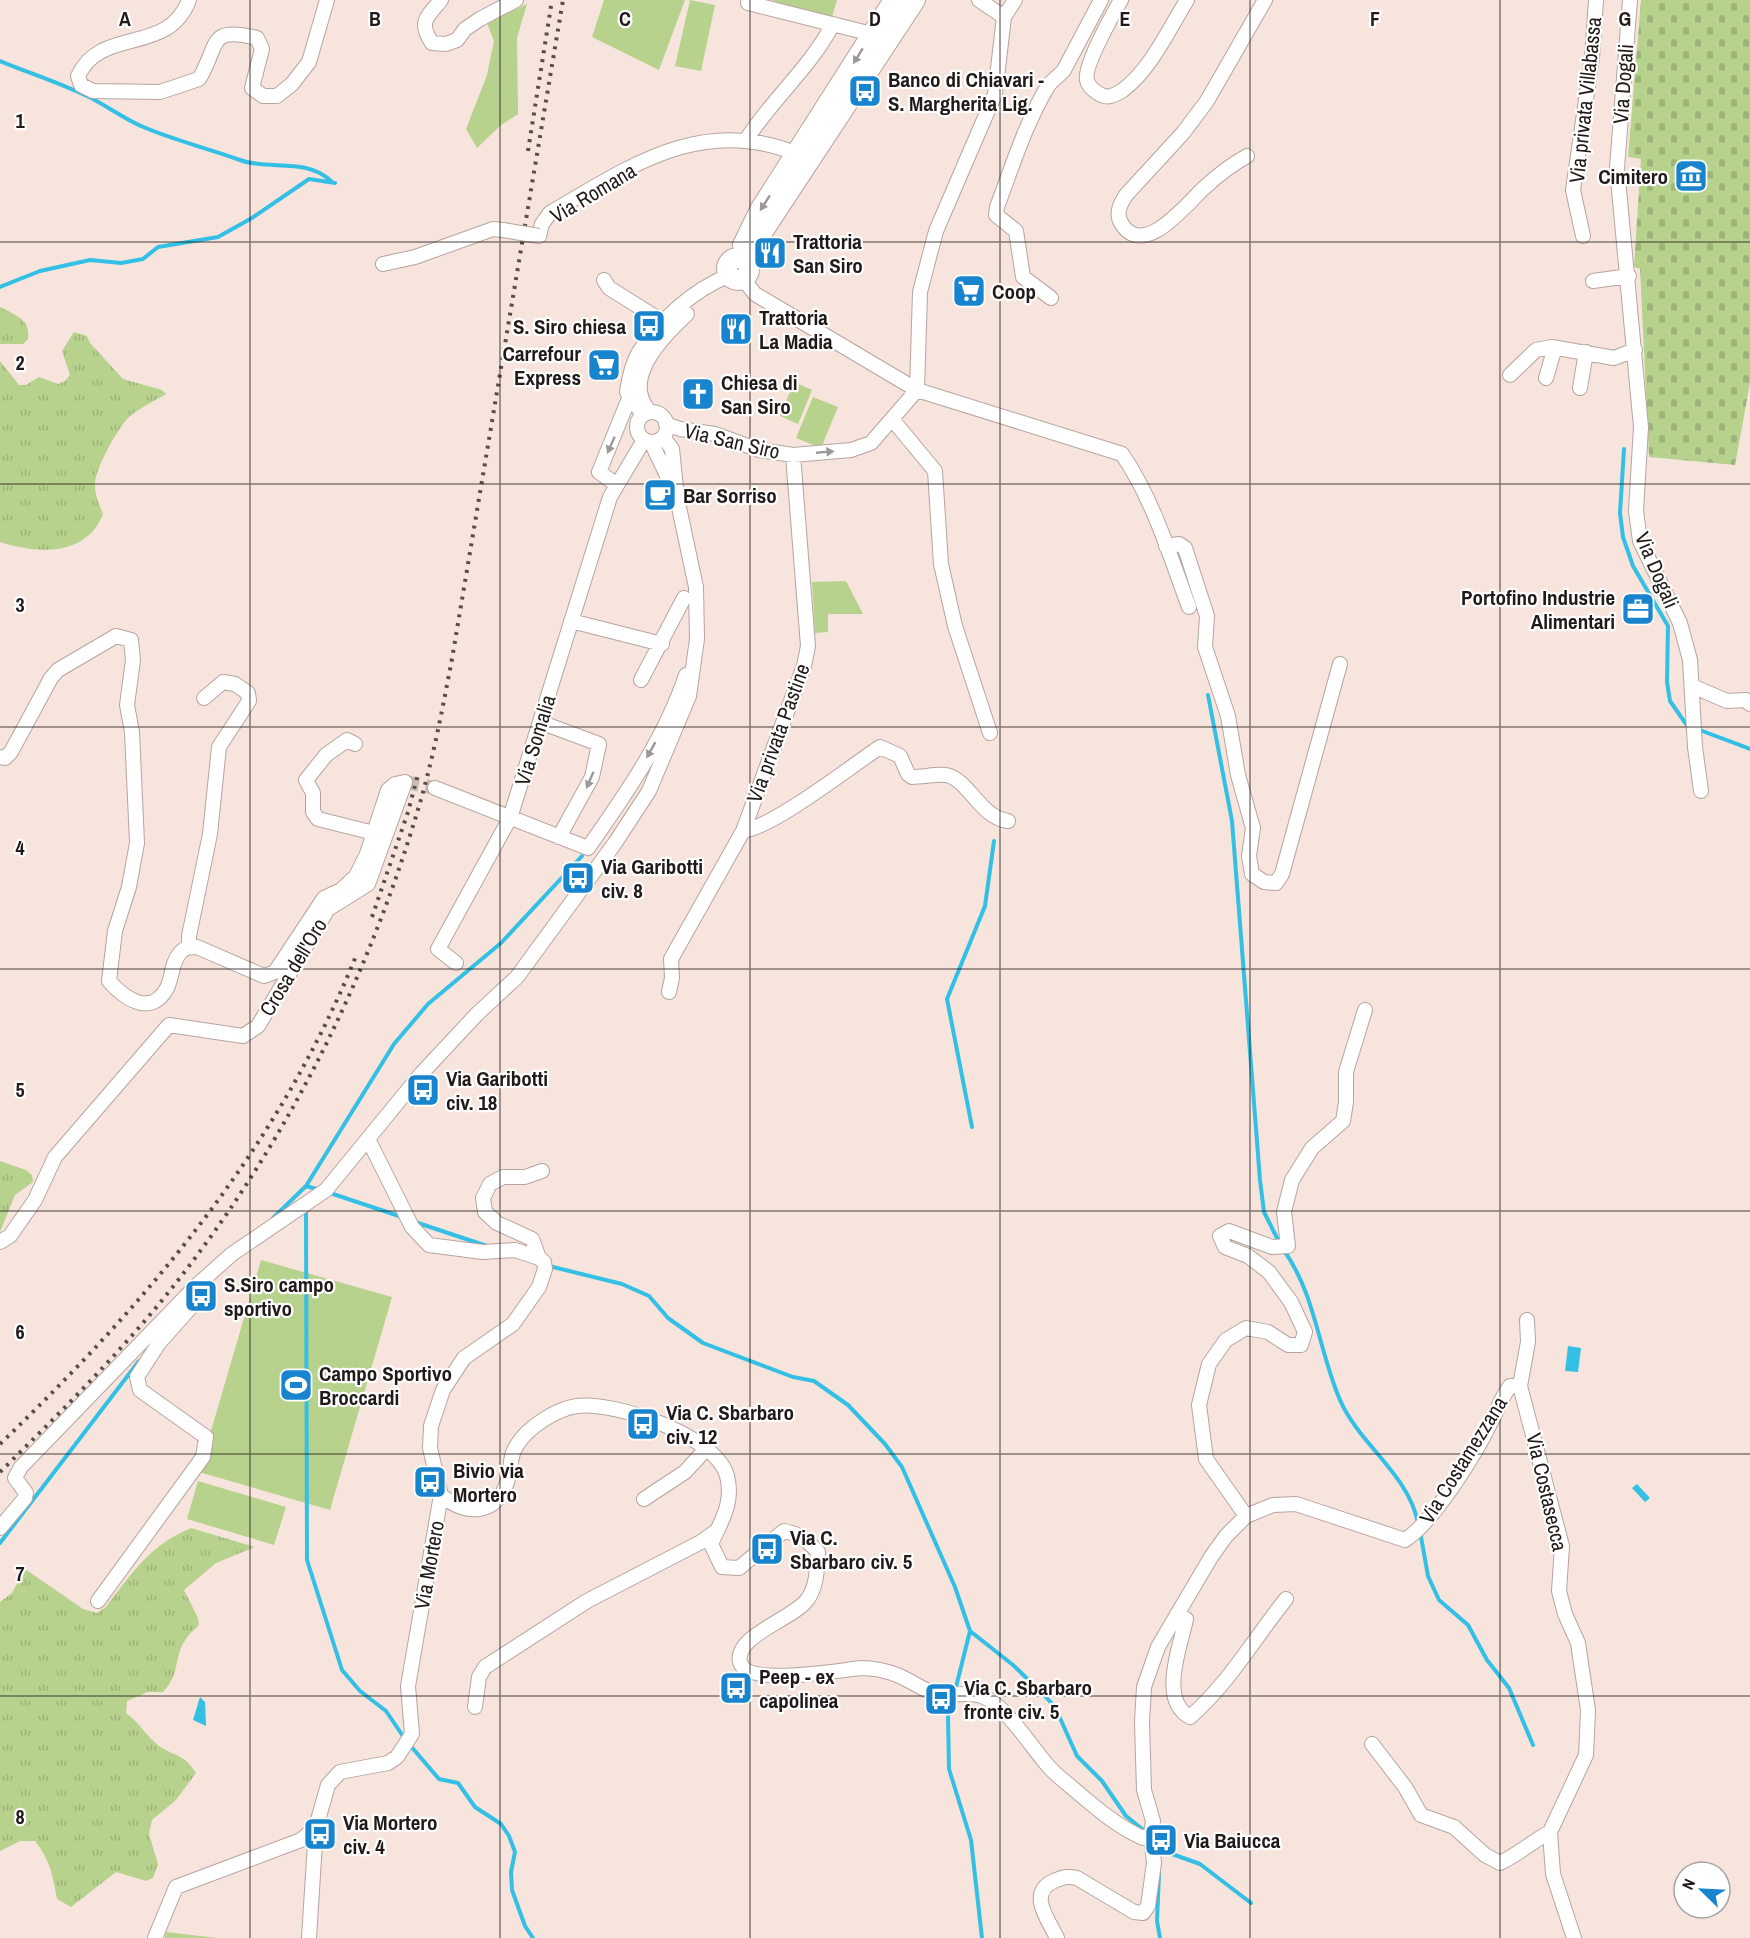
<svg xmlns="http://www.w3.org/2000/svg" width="1750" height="1938" font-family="'Archivo Narrow',sans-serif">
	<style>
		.grass { fill: url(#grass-tufts) }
		.cemetery { fill: url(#cemetery-stones) }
		.park { fill: #b6d28d }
		.water { fill: #34bfe5 }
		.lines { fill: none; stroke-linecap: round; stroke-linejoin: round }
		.stream { stroke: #34bfe5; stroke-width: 4 }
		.street-tunnel { stroke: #ccbcb6; stroke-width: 14; stroke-dasharray: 14 7; stroke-linecap: butt }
		.street-casing { stroke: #b6a59e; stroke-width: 16 }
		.secondary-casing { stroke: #b6a59e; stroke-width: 22 }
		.street { stroke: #fff; stroke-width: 14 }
		.secondary { stroke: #fff; stroke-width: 20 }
		.rail { stroke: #574d49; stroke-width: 4; stroke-dasharray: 3 6; stroke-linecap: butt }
		.street-bridge-casing { stroke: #b6a59e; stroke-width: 16; stroke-linecap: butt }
		.street-bridge { stroke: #fff; stroke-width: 14 }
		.oneway { fill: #9b9897 }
		.grid { fill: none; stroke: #211a18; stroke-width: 1.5; stroke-opacity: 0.55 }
		.labels { text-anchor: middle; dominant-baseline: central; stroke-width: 4.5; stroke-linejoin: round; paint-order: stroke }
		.poi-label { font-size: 21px; font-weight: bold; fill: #211a18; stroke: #fff; text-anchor: start }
		.street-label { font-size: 21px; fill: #211a18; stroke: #fff }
		.grid-label { font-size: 20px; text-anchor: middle; font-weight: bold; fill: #211a18; stroke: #fff; stroke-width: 4.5; stroke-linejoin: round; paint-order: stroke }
	</style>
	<defs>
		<pattern id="grass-tufts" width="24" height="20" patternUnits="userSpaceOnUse" patternTransform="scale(1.5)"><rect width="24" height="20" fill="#b6d28d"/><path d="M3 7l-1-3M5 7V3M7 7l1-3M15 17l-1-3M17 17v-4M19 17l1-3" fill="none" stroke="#9cb479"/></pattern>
		<pattern id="cemetery-stones" width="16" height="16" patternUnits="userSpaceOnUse" patternTransform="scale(1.5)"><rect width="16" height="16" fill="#b6d28d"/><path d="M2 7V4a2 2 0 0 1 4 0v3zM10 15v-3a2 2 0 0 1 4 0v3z" fill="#9cb479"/></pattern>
	</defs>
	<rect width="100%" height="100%" fill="#f7e4dd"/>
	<path class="grass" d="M 0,307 C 15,315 31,319 28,339 L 23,344 L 0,344 Z
		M 74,332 L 87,336 L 90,343 L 123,379 L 162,390 L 166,394 C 154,401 140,408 130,416 C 118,427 97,466 95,482 C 94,494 99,504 103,514 C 86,557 38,554 0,542 L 0,361 L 19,385 L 26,385 L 39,377 L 58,384 L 65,381 L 70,375 L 62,351 Z
		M 0,1161 L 26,1170 L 32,1175 L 33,1182 L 15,1195 L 0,1232 Z
		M 191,1528 L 255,1547 L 216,1563 L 184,1590 L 198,1618 L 199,1625 C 195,1630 189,1633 186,1639 C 173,1657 181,1673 163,1692 L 148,1692 L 127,1701 L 126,1713 C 139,1722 147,1737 159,1746 C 176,1757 184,1754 196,1773 L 176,1800 L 152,1820 L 149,1834 L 158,1864 L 153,1878 L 146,1881 L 116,1872 L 71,1907 L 57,1899 C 53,1877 50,1859 35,1841 L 20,1841 L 0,1851 L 0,1602 L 12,1593 L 25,1569 L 83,1609 L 97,1613 L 106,1607 C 131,1574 151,1544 191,1528 Z"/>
	<path class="cemetery" d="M 1641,0 L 1750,0 L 1750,383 L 1735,465 L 1649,457 L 1640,268 L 1634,267 L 1641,159 L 1628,157 Z"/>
	<path class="park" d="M 604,0 L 685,0 L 659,70 L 592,37 Z
		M 690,0 L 715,5 L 701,71 L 675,66 Z
		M 771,0 L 837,0 L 831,20 Z
		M 527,4 L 517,38 L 518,114 L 501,125 L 477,148 L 466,129 L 487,75 L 494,41 L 487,23 Z
		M 794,382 L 812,390 L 798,424 L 780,416 Z
		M 813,397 L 838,407 L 821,448 L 796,438 Z
		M 846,581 L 863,614 L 828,614 L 828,632 L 815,633 L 812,582 Z
		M 261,1260 L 392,1297 L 330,1510 L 199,1472 Z
		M 198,1481 L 286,1507 L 274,1545 L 187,1519 Z
		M 166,1932 L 217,1938 L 165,1938 Z"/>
	<path class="water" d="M 1568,1346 L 1581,1348 L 1578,1372 L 1565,1371 Z
		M 1637,1484 L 1650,1498 L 1645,1502 L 1632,1488 Z
		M 200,1697 L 205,1702 L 206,1726 L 193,1720 Z"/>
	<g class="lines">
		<path class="stream" d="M 0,61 C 29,73 60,83 89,97 C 107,106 123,118 141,126 C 173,140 207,148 240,160 C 269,171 306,157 331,181
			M 0,287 L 40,271 L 90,260 L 121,263 L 143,259 L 158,247 L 218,237 L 252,218 L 309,179 L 335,183
			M 1624,449 L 1620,513 L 1623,537 L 1633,566 L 1668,626 L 1667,682 L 1670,701 L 1686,724 L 1691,726
			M 1208,695 L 1232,821 L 1260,1180 L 1264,1212 L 1279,1242
			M 1697,729 L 1750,749
			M 972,1127 L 947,999 L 985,906 L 994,841
			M 306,1186 L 320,1190
			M 327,1192 L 402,1217
			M 306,1207 L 307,1560 L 342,1670 L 360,1691 L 386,1711 L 405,1739
			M 273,1218 L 306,1186 L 394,1044 L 428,1004 L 501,943 L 582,856
			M 415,1222 L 490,1247
			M 1283,1249 C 1316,1295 1318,1349 1340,1400 C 1359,1444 1409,1475 1418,1523
			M 549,1266 L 622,1284 L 649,1296 L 668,1318 L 703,1343 L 793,1377 L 814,1381 L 848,1405 L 885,1444 L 902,1467 L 955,1587 L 970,1631 L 1013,1665 L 1044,1695 L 1055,1707 L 1077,1756 L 1102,1781 L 1126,1816 L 1146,1832
			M 1420,1531 L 1428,1576 L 1439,1600 L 1468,1625 L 1487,1660 L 1509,1688 L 1533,1745
			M 0,1543 L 139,1361
			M 955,1691 L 970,1631
			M 953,1698 L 948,1716 L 949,1769 L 971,1840 L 982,1938
			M 409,1744 L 439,1779 L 458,1783 L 475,1807 L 501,1824 L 509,1836 L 515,1852 L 511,1872 L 512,1890 L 525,1926 L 533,1938
			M 1158,1849 L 1200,1864 L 1251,1903
			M 1159,1874 L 1157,1921 L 1160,1938"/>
		<path class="street-tunnel" d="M 405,782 L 435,788"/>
		<g class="street-casing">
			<path id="street" d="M 189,0 C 168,56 101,26 78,76 L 81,85 L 93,91 L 160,92 L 199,79 C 220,44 207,26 257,38 L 262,49 L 252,88 L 263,96 L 277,96 L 292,84 L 309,62 L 327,0
				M 441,0 C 427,17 418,22 432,43 L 446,44 L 457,40 L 465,29 L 480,19 L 516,0
				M 979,0 L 1004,17
				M 1121,0 C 1113,14 1083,67 1087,80 C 1088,86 1093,90 1098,93 C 1107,100 1115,95 1123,90 C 1151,69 1169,29 1187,0
				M 1630,0 L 1617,168 L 1641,427 L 1636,511 L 1640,541 L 1680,623 L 1690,660 L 1695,747 L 1701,791
				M 748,3 L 872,34
				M 746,140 C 772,99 810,68 833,24
				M 1247,156 C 1231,165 1218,175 1205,187 C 1188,202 1142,263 1120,221 C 1116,211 1121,203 1126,195 L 1183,133 L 1207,101 L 1265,0
				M 539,236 L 542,224 L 550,213 C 632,165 705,113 802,156
				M 1583,236 L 1573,190 L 1592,58 L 1596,0
				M 383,264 L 415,257 L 493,229 L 503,230
				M 743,279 L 755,294 L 917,390 L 1122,454 C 1153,499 1170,556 1189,607
				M 604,280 L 609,288 L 665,323
				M 1593,281 L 1629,276
				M 1051,298 L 1023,277 L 1016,231 L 996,215 L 997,207 C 1012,167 1026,122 1048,86 C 1052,80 1059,76 1064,70 L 1101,0
				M 1510,375 L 1536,350 L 1552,347
				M 1546,378 L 1553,354 L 1552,347 L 1614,358 L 1635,350
				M 1580,388 L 1586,352
				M 647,408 C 623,377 664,335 687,314
				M637 427a15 15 0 1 1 30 0a15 15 0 1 1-30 0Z
				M 643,415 L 627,392 C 629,378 632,364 639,352 C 658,321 695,289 728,276
				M 892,419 L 935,471 L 941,564 L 955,626 L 990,733
				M 666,424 L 680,429 L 715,434 L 759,450 L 793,455 L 851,450 L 871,443 L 917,390 L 920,292 L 936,231 L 995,94 L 1004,17 L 1015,0
				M 651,442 L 672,486
				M 617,485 L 599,472 L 630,396
				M 1166,546 L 1179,544 L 1185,548 L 1207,616 L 1205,647 L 1228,716 L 1238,775 L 1253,828 L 1249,856 L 1252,874 L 1264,882 L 1276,883 L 1282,874 L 1340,664
				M 571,621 L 662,644
				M 641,680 L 684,598
				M 1692,686 L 1727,701 L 1746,700 L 1750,704
				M 540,722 L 599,744 L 592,777 L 559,837
				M 355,744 L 347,740 L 326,755 L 306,780 L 313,793 L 313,812 L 318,819 L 374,833
				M 0,757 L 5,758 L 11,752 L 51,678 L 58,670 L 116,636 L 131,640 L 133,660 L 127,705 L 132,732 L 137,843 L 129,887 L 115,931 L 109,981 C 124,998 151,1018 167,988 C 173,976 171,963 180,953 C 185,947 190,947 197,947 L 264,976 L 275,972 L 324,898 L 341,890 L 356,876 L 367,854 L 388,790 L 395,784 L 405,782
				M 435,788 L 588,848 C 626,794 665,738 686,675
				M 743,831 C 775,826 850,767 880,747 L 900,756 L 908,774 L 912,777 C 923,777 936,774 946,775 C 970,780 979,817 1008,821
				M 189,947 L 189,936 L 210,834 L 219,747 L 249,701 L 248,693 L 235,684 L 223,682 L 204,698
				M 456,963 L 438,949 L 510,818 L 610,497 L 644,440
				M 669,992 L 672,978 L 671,959 L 743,831 L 804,666 L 808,646 L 793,455
				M 0,1242 L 10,1236 L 35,1200 L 55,1157 L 169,1025 L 243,1036 L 258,1026 L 328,909 L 368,884 L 405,782
				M 539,1258 L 532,1239 L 497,1223 L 485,1212 L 483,1198 L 490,1184 L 503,1177 L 525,1177 L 542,1171
				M 1527,1320 L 1528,1342 L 1520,1386 L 1562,1546 L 1559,1591 L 1565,1614 L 1578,1643 L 1588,1710 L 1586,1755 L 1550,1832 L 1553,1874 L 1574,1938
				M 441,1495 C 466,1516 498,1516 508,1479 C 512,1467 509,1456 517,1445 C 528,1427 556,1409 577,1406 C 615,1401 717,1436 727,1476 C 734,1503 721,1521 711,1544 L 722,1567 L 739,1568 L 784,1531 C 800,1534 808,1541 818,1552 C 817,1569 817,1587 807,1600 C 793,1619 734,1636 740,1662 C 746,1687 841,1670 861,1668 C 872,1668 887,1671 897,1675 C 910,1680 921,1689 934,1693 C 950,1698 968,1690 984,1697 C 1008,1708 1031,1747 1049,1767 C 1057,1776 1067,1783 1076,1791 C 1097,1809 1117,1826 1143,1838 L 1151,1834
				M 644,1499 L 685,1472 L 706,1449
				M 1246,1516 L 1206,1459 L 1199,1405 L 1209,1364 L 1226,1340 L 1246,1328 L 1268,1332 L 1288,1345 L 1301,1345 L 1305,1332 L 1291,1302 L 1269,1272 L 1248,1256 L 1225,1247 L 1220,1236 L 1229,1231 L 1272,1247 L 1288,1246 L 1284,1212 L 1292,1180 L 1312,1148 L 1343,1121 L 1346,1102 L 1346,1072 L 1365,1010
				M 0,1528 L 25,1498 L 26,1493 L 15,1478 L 21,1467 L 195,1287 L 232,1254 L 326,1190 L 421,1074 L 477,1014 L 517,977 L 615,843 L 649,791 L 689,696 L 697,639 L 696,587 L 677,498 L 672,449 L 663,437
				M 98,1601 L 203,1457 L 206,1437 L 140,1390 L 137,1377 L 159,1343 L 191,1307 L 195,1289
				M 1177,1614 L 1186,1619 C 1181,1645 1158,1700 1190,1717 C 1229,1683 1254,1639 1286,1599
				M 475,1707 L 479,1677 L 485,1667 L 587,1601 L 701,1542 L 715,1532
				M 1372,1744 L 1405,1787 L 1421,1815 L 1454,1827 L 1485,1855 L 1500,1863 C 1517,1855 1533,1841 1550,1832
				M 155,1938 L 176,1887 L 301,1840 L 316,1827
				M 309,1938 L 316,1827 L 328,1785 L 340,1772 L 388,1763 L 397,1757 L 412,1734 L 408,1686 L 441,1495 L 430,1448 L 431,1426 L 443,1390 L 464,1358 L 513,1324 L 539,1287 L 545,1269 L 544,1262 L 539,1258 L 515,1250 L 483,1252 L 429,1245 L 412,1227 L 368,1139
				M 1057,1938 C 1048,1919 1027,1893 1054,1881 C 1063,1877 1067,1876 1077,1878 L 1134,1912 L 1143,1913 L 1148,1906 L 1154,1863 L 1151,1834 L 1153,1821 L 1144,1790 L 1142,1722 L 1144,1687 L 1158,1647 L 1211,1557 L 1226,1536 L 1246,1516 L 1273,1505 L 1296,1504 L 1405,1540 C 1434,1521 1475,1455 1491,1422 C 1498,1409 1501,1398 1510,1386 L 1520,1386"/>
		</g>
		<g class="secondary-casing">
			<path id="secondary" d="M 743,245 L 760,210 L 894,0
				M727 269a11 11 0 1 1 22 0a11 11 0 1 1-22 0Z
				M 744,260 L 915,0"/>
		</g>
		<use href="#street" class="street"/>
		<use href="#secondary" class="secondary"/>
		<path class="rail" d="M 528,151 L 552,0
			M 372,917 L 408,812 L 418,774
			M 0,1444 C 148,1302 278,1148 356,956
			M 0,1472 C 53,1420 106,1367 154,1310 C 274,1166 362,995 416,816 C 432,765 442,711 452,659 L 563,0"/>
		<g class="street-bridge-casing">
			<path id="street-bridge" d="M 503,230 L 539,236"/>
		</g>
		<use href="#street-bridge" class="street-bridge"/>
	</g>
	<defs><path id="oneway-solid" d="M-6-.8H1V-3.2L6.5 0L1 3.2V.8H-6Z" transform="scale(1.5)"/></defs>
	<g class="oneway">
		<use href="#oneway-solid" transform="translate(858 56) rotate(122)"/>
		<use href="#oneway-solid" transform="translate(765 203) rotate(123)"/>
		<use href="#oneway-solid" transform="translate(611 445) rotate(114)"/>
		<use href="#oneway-solid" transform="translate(825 452) rotate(-5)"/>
		<use href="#oneway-solid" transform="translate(651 750) rotate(119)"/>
		<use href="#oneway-solid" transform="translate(590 780) rotate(113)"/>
	</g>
	<path class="grid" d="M 250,0 L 250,1938M 500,0 L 500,1938M 750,0 L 750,1938M 1000,0 L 1000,1938M 1250,0 L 1250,1938M 1500,0 L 1500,1938M 0,242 L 1750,242M 0,484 L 1750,484M 0,727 L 1750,727M 0,969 L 1750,969M 0,1211 L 1750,1211M 0,1454 L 1750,1454M 0,1696 L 1750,1696"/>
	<defs>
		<g id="bus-square" transform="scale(1.725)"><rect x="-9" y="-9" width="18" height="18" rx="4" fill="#1984ce" stroke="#fff"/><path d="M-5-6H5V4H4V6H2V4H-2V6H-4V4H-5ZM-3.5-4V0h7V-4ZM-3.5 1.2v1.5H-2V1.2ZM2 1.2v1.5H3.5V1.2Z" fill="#fff"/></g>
		<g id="museum-square" transform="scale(1.725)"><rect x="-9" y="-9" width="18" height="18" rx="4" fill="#1984ce" stroke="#fff"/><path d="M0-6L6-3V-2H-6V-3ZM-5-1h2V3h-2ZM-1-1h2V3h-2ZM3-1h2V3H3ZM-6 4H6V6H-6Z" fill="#fff"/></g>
		<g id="restaurant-square" transform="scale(1.725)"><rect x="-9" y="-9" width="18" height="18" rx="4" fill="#1984ce" stroke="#fff"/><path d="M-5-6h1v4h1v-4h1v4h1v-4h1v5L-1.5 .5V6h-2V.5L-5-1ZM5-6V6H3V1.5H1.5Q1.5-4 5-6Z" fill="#fff"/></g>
		<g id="supermarket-square" transform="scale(1.725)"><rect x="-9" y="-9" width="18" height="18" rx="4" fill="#1984ce" stroke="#fff"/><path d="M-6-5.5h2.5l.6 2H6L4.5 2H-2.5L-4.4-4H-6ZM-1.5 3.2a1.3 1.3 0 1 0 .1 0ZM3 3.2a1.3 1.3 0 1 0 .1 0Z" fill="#fff"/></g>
		<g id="church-square" transform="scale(1.725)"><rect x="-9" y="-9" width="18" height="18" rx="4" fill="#1984ce" stroke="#fff"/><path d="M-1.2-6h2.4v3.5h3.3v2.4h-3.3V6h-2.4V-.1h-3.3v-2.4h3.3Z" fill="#fff"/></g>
		<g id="cafe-square" transform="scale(1.725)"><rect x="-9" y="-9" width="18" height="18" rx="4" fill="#1984ce" stroke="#fff"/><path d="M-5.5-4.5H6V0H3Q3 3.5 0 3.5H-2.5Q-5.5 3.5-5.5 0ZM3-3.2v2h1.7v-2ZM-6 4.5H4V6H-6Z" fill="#fff"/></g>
		<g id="office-square" transform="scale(1.725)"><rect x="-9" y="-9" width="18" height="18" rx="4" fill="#1984ce" stroke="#fff"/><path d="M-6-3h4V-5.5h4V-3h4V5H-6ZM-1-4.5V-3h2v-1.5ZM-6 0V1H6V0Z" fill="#fff"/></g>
		<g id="stadium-square" transform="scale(1.725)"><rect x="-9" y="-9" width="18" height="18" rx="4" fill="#1984ce" stroke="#fff"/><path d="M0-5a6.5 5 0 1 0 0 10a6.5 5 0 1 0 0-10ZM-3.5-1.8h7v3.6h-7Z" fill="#fff"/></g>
	</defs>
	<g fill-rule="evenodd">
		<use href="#bus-square" x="865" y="91"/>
		<use href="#museum-square" x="1691" y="176"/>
		<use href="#restaurant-square" x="770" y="253"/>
		<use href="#supermarket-square" x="969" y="291"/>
		<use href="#bus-square" x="649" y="326"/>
		<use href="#restaurant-square" x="736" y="329"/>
		<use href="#supermarket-square" x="604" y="365"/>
		<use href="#church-square" x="698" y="394"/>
		<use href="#cafe-square" x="660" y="495"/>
		<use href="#office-square" x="1638" y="609"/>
		<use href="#bus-square" x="578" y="878"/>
		<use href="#bus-square" x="423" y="1090"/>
		<use href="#bus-square" x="201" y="1296"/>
		<use href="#stadium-square" x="296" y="1385"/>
		<use href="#bus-square" x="643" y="1424"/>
		<use href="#bus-square" x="430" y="1482"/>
		<use href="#bus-square" x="767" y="1549"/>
		<use href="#bus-square" x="736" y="1688"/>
		<use href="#bus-square" x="941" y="1699"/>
		<use href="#bus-square" x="320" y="1834"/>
		<use href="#bus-square" x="1161" y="1840"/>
	</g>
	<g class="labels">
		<g class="poi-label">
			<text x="888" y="79">Banco di Chiavari -<tspan x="888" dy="24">S. Margherita Lig.</tspan></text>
			<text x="1668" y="176" text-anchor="end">Cimitero</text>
			<text x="793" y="241">Trattoria<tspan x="793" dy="24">San Siro</tspan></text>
			<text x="992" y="291">Coop</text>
			<text x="759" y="317">Trattoria<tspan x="759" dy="24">La Madia</tspan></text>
			<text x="626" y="326" text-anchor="end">S. Siro chiesa</text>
			<text x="581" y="353" text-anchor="end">Carrefour<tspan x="581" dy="24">Express</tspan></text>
			<text x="721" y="382">Chiesa di<tspan x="721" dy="24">San Siro</tspan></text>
			<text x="683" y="495">Bar Sorriso</text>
			<text x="1615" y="597" text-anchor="end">Portofino Industrie<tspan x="1615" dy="24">Alimentari</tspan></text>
			<text x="601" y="866">Via Garibotti<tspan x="601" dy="24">civ. 8</tspan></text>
			<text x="446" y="1078">Via Garibotti<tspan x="446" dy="24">civ. 18</tspan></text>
			<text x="224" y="1284">S.Siro campo<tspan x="224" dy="24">sportivo</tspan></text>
			<text x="319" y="1373">Campo Sportivo<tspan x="319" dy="24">Broccardi</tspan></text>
			<text x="666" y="1412">Via C. Sbarbaro<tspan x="666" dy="24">civ. 12</tspan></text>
			<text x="453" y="1470">Bivio via<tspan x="453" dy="24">Mortero</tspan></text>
			<text x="790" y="1537">Via C.<tspan x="790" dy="24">Sbarbaro civ. 5</tspan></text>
			<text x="759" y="1676">Peep - ex<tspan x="759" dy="24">capolinea</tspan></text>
			<text x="964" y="1687">Via C. Sbarbaro<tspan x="964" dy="24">fronte civ. 5</tspan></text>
			<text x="343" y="1822">Via Mortero<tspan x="343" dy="24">civ. 4</tspan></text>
			<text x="1184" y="1840">Via Baiucca</text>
		</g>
		<g class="street-label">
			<text transform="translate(1623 84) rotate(-86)">Via Dogali</text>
			<text transform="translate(1585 100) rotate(-84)">Via privata Villabassa</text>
			<text transform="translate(593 193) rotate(-31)">Via Romana</text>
			<text transform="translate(732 441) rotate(13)">Via San Siro</text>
			<text transform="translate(1657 570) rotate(67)">Via Dogali</text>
			<text transform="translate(778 733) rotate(-70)">Via privata Pastine</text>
			<text transform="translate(535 740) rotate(-73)">Via Somalia</text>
			<text transform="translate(293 967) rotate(-59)">Crosa dell'Oro</text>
			<text transform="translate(1463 1460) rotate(-58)">Via Costamezzana</text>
			<text transform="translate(1547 1492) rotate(77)">Via Costasecca</text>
			<text transform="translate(429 1565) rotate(-80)">Via Mortero</text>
		</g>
	</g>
	<g class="grid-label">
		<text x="125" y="26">A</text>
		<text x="375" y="26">B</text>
		<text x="625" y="26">C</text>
		<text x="875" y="26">D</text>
		<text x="1125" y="26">E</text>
		<text x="1375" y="26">F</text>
		<text x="1625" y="26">G</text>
		<text x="20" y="128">1</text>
		<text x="20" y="370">2</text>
		<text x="20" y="612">3</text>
		<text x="20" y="855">4</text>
		<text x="20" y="1097">5</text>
		<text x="20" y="1339">6</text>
		<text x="20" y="1581">7</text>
		<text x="20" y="1824">8</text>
	</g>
	<g transform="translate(1702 1890) rotate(294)"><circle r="28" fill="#ffffff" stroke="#a6a3a3" stroke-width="1.5"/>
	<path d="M0-4.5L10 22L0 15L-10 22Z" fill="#1984ce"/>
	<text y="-9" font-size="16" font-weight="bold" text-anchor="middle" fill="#211a18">N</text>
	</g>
</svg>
